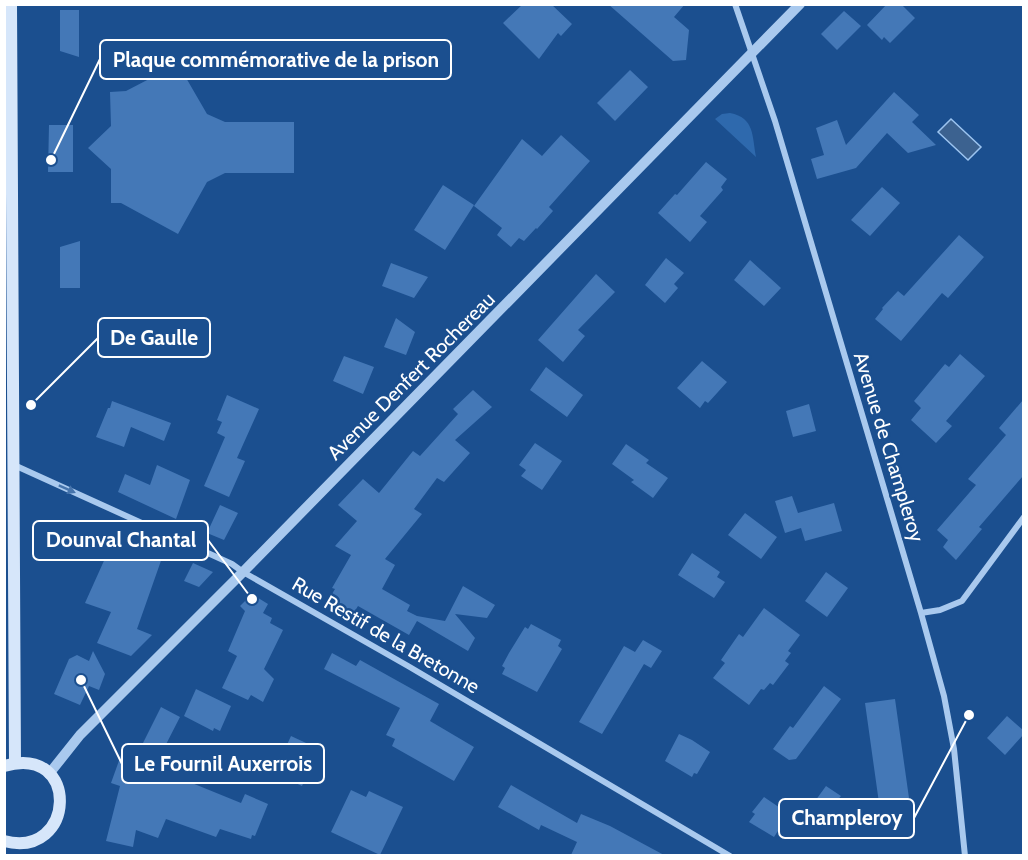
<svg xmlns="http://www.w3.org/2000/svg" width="1028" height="860" font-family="Cabin,sans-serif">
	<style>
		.green { fill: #2e69ad }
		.water { fill: #3c6290; stroke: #9cc4f0; stroke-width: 1.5 }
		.building { fill: #4478b7 }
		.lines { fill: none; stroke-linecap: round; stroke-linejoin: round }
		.minor { stroke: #a9c9ee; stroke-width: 6 }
		.tertiary { stroke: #a9c9ee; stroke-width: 10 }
		.secondary { stroke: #d6e6fa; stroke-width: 12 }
		.oneway { fill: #4674ac }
		.labels { text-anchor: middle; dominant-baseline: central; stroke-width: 5; stroke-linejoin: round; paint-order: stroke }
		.street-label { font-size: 20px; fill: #fff; stroke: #1b4f8f }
		.leader { fill: none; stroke: #fff; stroke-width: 2 }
		.callout-dot { fill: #fff; stroke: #1b4f8f; stroke-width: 2 }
		.callout { fill: #1b4f8f; stroke: #fff; stroke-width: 2 }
		.callout-label { font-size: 21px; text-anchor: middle; font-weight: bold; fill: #fff }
	</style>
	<rect width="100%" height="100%" fill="#1b4f8f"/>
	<path class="green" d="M 730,113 C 755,118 752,136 756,157 L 715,119 L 722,114 Z"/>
	<path class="water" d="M 951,119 L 981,147 L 968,160 L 938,132 Z"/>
	<path class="building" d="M 523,4 L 551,4 L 572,24 L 561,36 L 558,33 L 539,59 L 503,23 Z
		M 608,4 L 685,4 L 674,17 L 689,30 L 686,60 L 673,61 Z
		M 887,4 L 901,4 L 915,18 L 890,43 L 884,37 L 882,40 L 867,25 Z
		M 60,10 L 79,10 L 79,57 L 60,51 Z
		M 844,11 L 861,26 L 837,50 L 821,34 Z
		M 178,64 L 207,114 L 225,122 L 294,122 L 294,173 L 225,173 L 207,182 L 178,234 L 121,203 L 111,203 L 111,169 L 88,148 L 111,126 L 110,92 L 126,91 Z
		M 630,70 L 648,87 L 615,121 L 597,103 Z
		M 894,92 L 919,115 L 912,122 L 936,145 L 908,153 L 887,133 L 856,168 L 817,179 L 811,159 L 824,155 L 816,128 L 837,120 L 846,145 Z
		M 49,125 L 73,125 L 73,172 L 48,172 Z
		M 561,135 L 590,161 L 549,207 L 553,211 L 537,229 L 536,228 L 524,241 L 519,238 L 511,247 L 497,235 L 502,228 L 474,206 L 522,139 L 542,156 Z
		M 706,162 L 727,179 L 721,187 L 723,190 L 700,216 L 707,222 L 690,242 L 658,213 L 675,194 L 677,195 Z
		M 443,185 L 474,205 L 445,250 L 414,230 Z
		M 882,187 L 900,203 L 870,236 L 851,220 Z
		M 959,235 L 984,257 L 948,298 L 942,293 L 901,341 L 875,319 L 883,309 L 882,308 L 898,291 L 904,296 Z
		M 80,241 L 80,288 L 60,288 L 60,247 Z
		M 666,258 L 684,273 L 674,284 L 678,288 L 665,303 L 645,285 Z
		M 750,260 L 781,288 L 764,306 L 734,280 Z
		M 391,263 L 428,277 L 414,298 L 382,286 Z
		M 596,274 L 615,292 L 578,330 L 585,336 L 563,362 L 538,340 Z
		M 396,318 L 415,332 L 406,355 L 384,347 Z
		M 960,354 L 985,376 L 946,421 L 952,426 L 936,443 L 911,420 L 921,408 L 914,401 L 945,364 L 949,367 Z
		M 344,356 L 374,367 L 363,394 L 333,381 Z
		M 702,361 L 727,382 L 708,403 L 705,401 L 700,408 L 677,388 Z
		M 546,367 L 583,395 L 567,417 L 530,390 Z
		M 473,390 L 492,407 L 455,440 L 470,453 L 444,482 L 437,478 L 414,509 L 422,514 L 385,559 L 395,565 L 382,589 L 410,605 L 407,611 L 417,616 L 445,621 L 463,586 L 495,605 L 487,618 L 455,614 L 475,638 L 468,651 L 417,621 L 409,635 L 358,606 L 351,617 L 326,604 L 335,589 L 332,588 L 351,555 L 335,546 L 357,521 L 338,505 L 363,479 L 379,493 L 413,451 L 420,456 L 458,414 L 453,409 Z
		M 227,395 L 259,409 L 237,458 L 245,461 L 229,497 L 204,486 L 225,437 L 217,433 L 222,422 L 217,420 Z
		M 1023,400 L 1023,476 L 979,527 L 982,529 L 956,560 L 943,547 L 948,540 L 937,530 L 976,485 L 968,479 L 1006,435 L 999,428 Z
		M 112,401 L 171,423 L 164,441 L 131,427 L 124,447 L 96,437 L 108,408 L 110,408 Z
		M 809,404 L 816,431 L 793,437 L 786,411 Z
		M 535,443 L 562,461 L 542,490 L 521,476 L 526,470 L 519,465 Z
		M 626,444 L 649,460 L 646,463 L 668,478 L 653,498 L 631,482 L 634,480 L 612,464 Z
		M 157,465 L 190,480 L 176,519 L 118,492 L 125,474 L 150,485 Z
		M 792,496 L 798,513 L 834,503 L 842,531 L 805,541 L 801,528 L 785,533 L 775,501 Z
		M 220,505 L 238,513 L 224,540 L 207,533 Z
		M 745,513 L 777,537 L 761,559 L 728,535 Z
		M 116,534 L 163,555 L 137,629 L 152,635 L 131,656 L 97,643 L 111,612 L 85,603 Z
		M 692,553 L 720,572 L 717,577 L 725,582 L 714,598 L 678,575 Z
		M 193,563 L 213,572 L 199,587 L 184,581 Z
		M 826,572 L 848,588 L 827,617 L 805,601 Z
		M 255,596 L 268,604 L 263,613 L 272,618 L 270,623 L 283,630 L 264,669 L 274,679 L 263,702 L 251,695 L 248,700 L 222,688 L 237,656 L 228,651 L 245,611 L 240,606 L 249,597 Z
		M 764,608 L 800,635 L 788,651 L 791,653 L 785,661 L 789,664 L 773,685 L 770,683 L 764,690 L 761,689 L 749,705 L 713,678 L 725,663 L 721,660 L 739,634 L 743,637 Z
		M 531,624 L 561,640 L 558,646 L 562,649 L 537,692 L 502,674 L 505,668 L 502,666 L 509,653 L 525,627 L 528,629 Z
		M 643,640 L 662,651 L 651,668 L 644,664 L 602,734 L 579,722 L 624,646 L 635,652 Z
		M 93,651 L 105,674 L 99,690 L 89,686 L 80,705 L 54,694 L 69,659 L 77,655 L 89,661 Z
		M 332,653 L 356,666 L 360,660 L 439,704 L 430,721 L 474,747 L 454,781 L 392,746 L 395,739 L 386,735 L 400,708 L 324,669 Z
		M 824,686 L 841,699 L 796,759 L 789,760 L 773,749 L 790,726 L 793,728 Z
		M 196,689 L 231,706 L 220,731 L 214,728 L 213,731 L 184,716 Z
		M 895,699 L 909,798 L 879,803 L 865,703 Z
		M 161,707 L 180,717 L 159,758 L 164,761 L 160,770 L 241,803 L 245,794 L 268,804 L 255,836 L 252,835 L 251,839 L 220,829 L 216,837 L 166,819 L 158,838 L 136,830 L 133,847 L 106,841 L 120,786 L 111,783 L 125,744 L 140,749 Z
		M 1007,716 L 1023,730 L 1023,735 L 1005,755 L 987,738 Z
		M 679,734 L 692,740 L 710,752 L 697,774 L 694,773 L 692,777 L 665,761 Z
		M 291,736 L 319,749 L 302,786 L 274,773 Z
		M 511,785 L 577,823 L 581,814 L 610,826 L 664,855 L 571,855 L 577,842 L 541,825 L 539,830 L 498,807 Z
		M 826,786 L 841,796 L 834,804 L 853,817 L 837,839 L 805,815 Z
		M 351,790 L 366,797 L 369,791 L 403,807 L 380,855 L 331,832 Z
		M 764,797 L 789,814 L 774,837 L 749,822 L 755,814 L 752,812 Z"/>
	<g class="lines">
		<path class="minor" d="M 735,4 L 775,121 L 921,613 L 944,696 L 954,749 L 965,856
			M 14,465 L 232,564 L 243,572 L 408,666 L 730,856
			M 921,613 L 940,610 L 962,601 L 1024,517"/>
		<path class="tertiary" d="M 49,774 L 80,735 L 243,572 L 800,4"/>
		<path class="secondary" d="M 11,4 L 15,762
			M 4,766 C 81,743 76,860 4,841"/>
	</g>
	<defs><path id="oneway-solid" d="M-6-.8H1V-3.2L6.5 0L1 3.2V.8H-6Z" transform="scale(1.5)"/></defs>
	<use class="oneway" href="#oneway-solid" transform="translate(67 489) rotate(24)"/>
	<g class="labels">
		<g class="street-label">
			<text transform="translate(411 376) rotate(-45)">Avenue Denfert Rochereau</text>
			<text transform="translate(889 447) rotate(73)">Avenue de Champleroy</text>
			<text transform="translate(386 635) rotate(30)">Rue Restif de la Bretonne</text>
		</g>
	</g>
	<path class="leader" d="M51 160L100 59M31 405L98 338M252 599L208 540M81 680L122 764M969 715L914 818"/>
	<g class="callout-dot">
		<circle cx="51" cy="160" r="6"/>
		<circle cx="31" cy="405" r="6"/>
		<circle cx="252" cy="599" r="6"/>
		<circle cx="81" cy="680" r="6"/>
		<circle cx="969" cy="715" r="6"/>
	</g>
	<g class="callout">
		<rect x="100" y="40" width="351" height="39" rx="6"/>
		<rect x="98" y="318" width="112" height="39" rx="6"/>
		<rect x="33" y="521" width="175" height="39" rx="6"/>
		<rect x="122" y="744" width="202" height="39" rx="6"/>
		<rect x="779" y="799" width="135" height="39" rx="6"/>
	</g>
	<g class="callout-label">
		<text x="276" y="67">Plaque commémorative de la prison</text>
		<text x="154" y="345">De Gaulle</text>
		<text x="121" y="547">Dounval Chantal</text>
		<text x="223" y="771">Le Fournil Auxerrois</text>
		<text x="847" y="825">Champleroy</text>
	</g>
	<rect width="1028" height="860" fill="none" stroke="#ffffff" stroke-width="12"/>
</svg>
